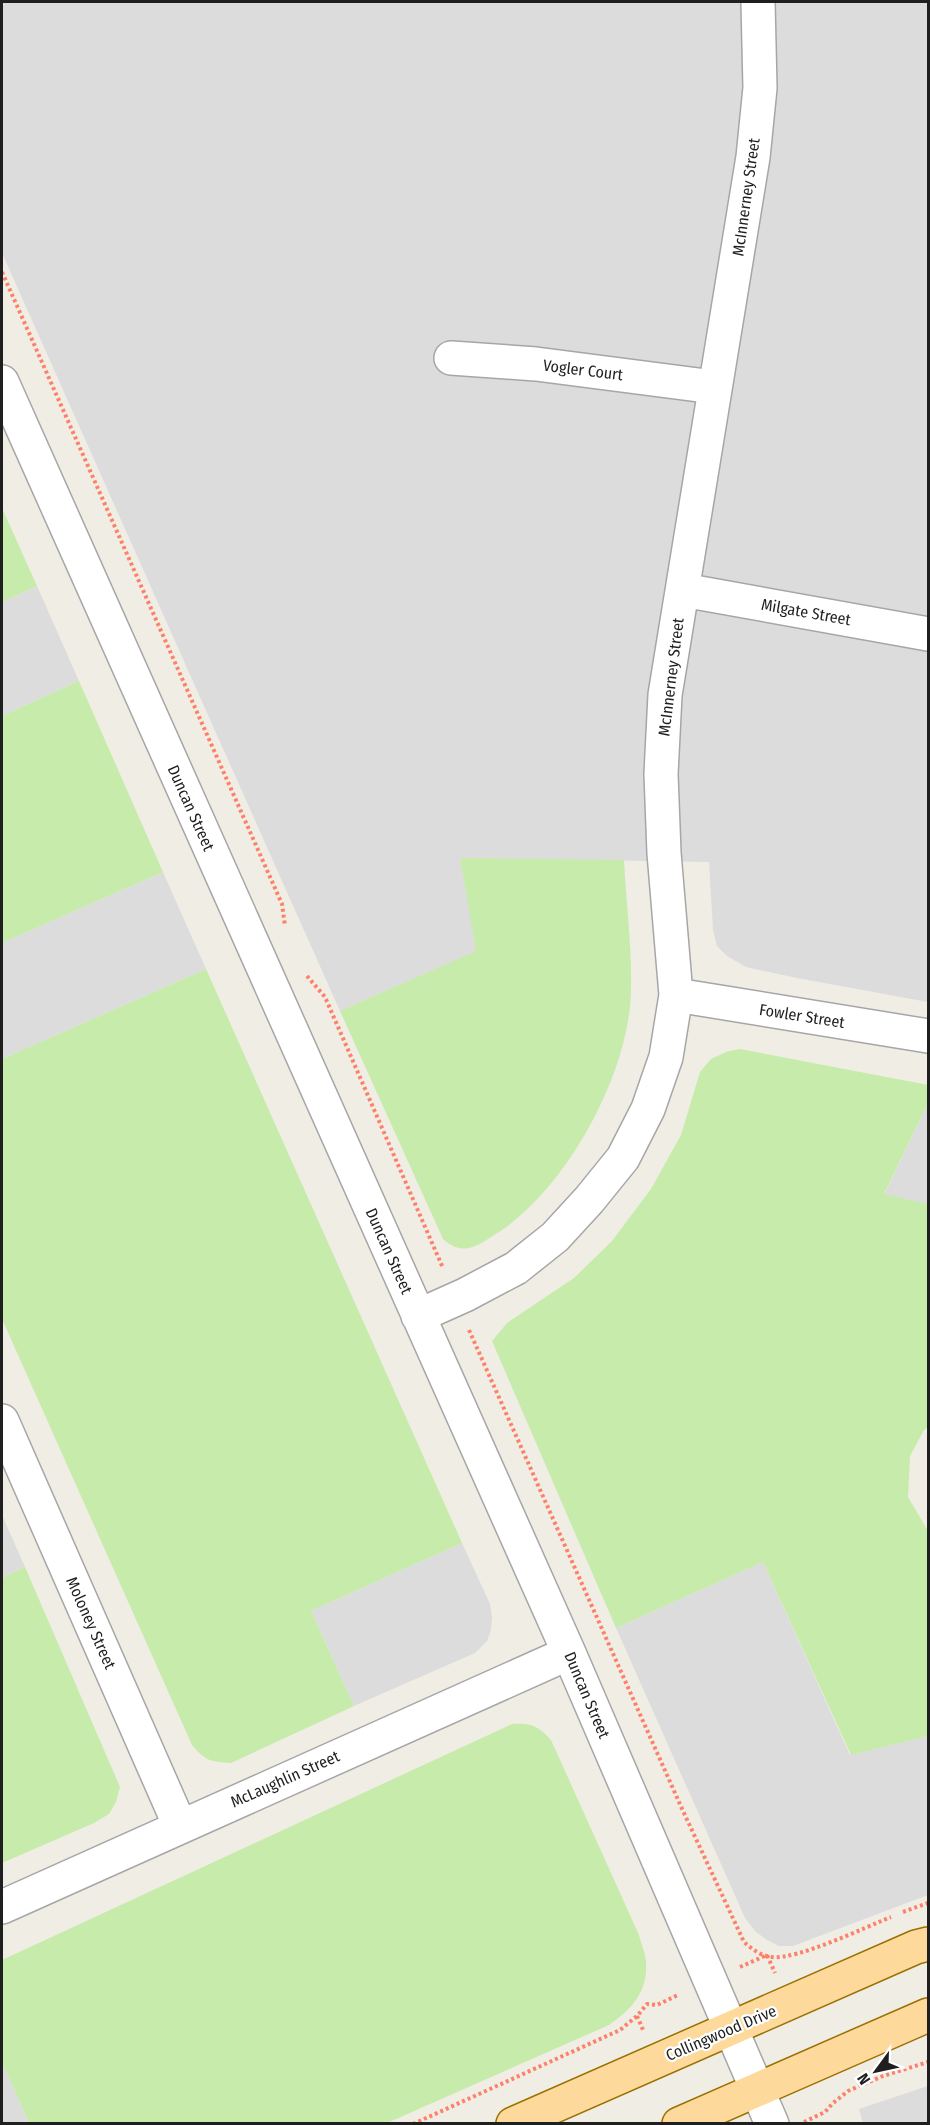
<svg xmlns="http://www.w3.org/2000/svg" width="930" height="2125" font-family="'Fira Sans Condensed',sans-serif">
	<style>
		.residential { fill: #dddcdc }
		.grass { fill: #c6ebaa }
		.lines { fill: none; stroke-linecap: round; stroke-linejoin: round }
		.minor-casing { stroke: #a6a6a6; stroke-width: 36 }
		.major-casing { stroke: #9a7000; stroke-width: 36 }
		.path { stroke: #fd8169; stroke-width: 4; stroke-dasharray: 3 3; stroke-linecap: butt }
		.minor { stroke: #fff; stroke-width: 33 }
		.major { stroke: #fed99c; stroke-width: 33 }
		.labels { text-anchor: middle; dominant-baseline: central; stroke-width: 4.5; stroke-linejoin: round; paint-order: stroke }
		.street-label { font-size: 16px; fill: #1f1f1f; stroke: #fff }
	</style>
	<rect width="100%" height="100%" fill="#f0ede5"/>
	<path class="residential" d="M 2,2 L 928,2 L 928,1002 L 797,978 L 746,967 L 727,956 L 717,946 L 713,930 L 709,862 L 460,858 L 477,951 L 340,1011 L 2,253 Z
		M 37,586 L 79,681 L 2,716 L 2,602 Z
		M 163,872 L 206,969 L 2,1059 L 2,943 Z
		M 928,1103 L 928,1204 L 884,1195 Z
		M 2,1515 L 25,1567 L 2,1578 Z
		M 462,1543 L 490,1604 L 492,1617 L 491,1630 L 487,1641 L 475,1653 L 354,1706 L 311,1611 Z
		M 763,1562 L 850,1755 L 928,1736 L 928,1895 L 793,1946 L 779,1946 L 767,1940 L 756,1932 L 745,1918 L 616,1628 Z
		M 2,2062 L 29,2123 L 2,2123 Z
		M 928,2086 L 928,2123 L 863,2123 L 859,2109 Z"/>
	<path class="grass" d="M 2,508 L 37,586 L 2,602 Z
		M 79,681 L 163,872 L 2,943 L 2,716 Z
		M 460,858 L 624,860 C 626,902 632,945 631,988 C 631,1070 568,1187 499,1232 C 478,1245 464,1258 443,1239 L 340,1011 L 476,951 Z
		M 206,969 L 462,1543 L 311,1611 L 354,1706 L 231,1763 C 212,1762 205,1761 192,1745 L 2,1319 L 2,1059 Z
		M 740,1049 L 928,1085 L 928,1103 L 884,1194 L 928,1204 L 928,1427 L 924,1430 L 910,1456 L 908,1497 L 928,1531 L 928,1736 L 851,1755 L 763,1562 L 616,1628 L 492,1341 L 507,1323 L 574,1278 L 612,1241 L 651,1189 L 681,1135 L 700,1072 L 711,1059 L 726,1052 Z
		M 25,1567 L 120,1787 L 116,1802 L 109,1814 L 94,1823 L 2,1863 L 2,1578 Z
		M 512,1724 C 532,1723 538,1726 551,1740 L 639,1935 C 641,1944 646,1954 646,1963 C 648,1992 631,2010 609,2025 L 387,2123 L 29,2123 L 2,2062 L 2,1960 Z"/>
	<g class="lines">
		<g class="minor-casing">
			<path id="minor" d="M 451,358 L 536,364 L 714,387
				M 2,382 L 569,1653 L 772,2124
				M 683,590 L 928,634
				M 676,995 L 928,1036
				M 418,1316 L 465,1295 L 516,1268 L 555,1237 L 589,1200 L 623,1158 L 648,1109 L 666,1057 L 676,995 L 664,853 L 661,774 L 665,695 L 753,157 L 760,88 L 758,2
				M 2,1421 L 180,1826
				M 2,1907 L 569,1653"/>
		</g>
		<g class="major-casing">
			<path id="major" d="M 513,2124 L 916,1947 L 928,1944
				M 679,2124 L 928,2015"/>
		</g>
		<path class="path" d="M 2,272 L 282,904 L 285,926
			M 307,976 L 325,997 L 443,1268
			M 469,1330 L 683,1811 L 744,1942 C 752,1949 761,1956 772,1957 C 797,1960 866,1927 891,1917
			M 903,1912 L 928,1903
			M 740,1967 L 767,1955 L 775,1973
			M 637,2016 L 643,2030
			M 804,2122 L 825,2112 L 833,2103 L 848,2091 L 883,2076 L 928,2062
			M 413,2124 L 620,2030 L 637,2016 L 647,2004 L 657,2005 L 678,1995"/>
		<use href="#minor" class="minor"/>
		<use href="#major" class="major"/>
	</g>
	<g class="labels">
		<g class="street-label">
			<text transform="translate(746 197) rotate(-82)">McInnerney Street</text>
			<text transform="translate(583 370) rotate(7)">Vogler Court</text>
			<text transform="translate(806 612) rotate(10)">Milgate Street</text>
			<text transform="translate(671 677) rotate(-83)">McInnerney Street</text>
			<text transform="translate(191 808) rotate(66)">Duncan Street</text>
			<text transform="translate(802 1016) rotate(9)">Fowler Street</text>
			<text transform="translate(389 1251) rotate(66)">Duncan Street</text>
			<text transform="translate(91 1623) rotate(66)">Moloney Street</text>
			<text transform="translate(587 1695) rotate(67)">Duncan Street</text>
			<text transform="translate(285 1779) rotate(-24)">McLaughlin Street</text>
			<text transform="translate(721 2033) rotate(-23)">Collingwood Drive</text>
		</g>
	</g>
	<rect width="930" height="2125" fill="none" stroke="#1f1f1f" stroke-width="6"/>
	<g transform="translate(876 2071) rotate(237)" stroke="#ffffff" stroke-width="4.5" paint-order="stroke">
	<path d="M0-4.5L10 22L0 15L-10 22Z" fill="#1f1f1f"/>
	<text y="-9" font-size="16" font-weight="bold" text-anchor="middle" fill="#1f1f1f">N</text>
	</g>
</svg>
